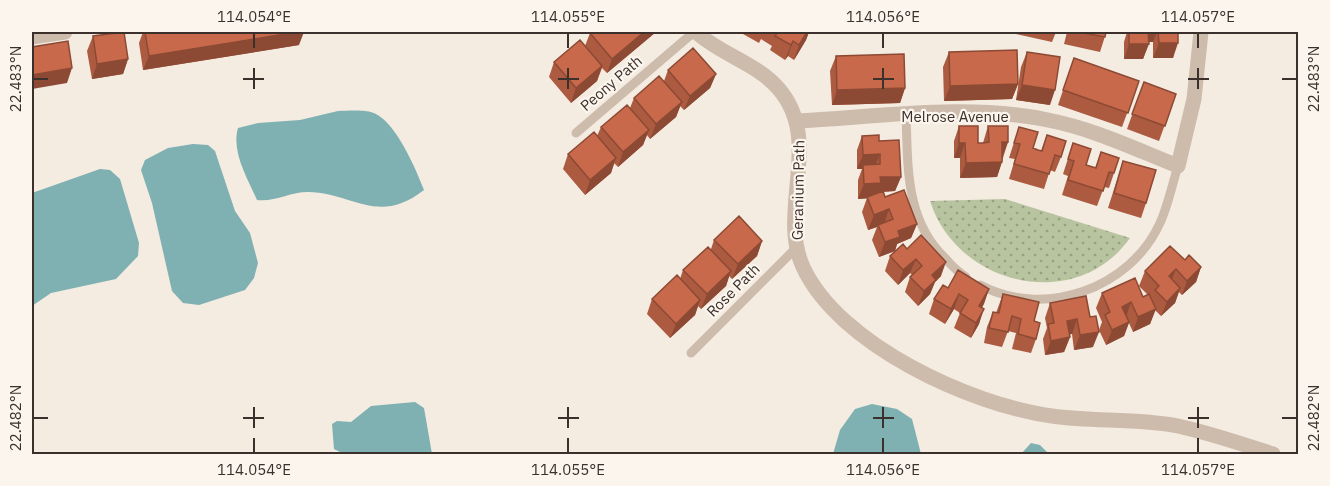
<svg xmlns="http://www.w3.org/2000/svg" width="1330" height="486" font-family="'IBM Plex Sans',sans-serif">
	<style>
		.park { fill: url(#park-dots) }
		.water { fill: #7fb0b2 }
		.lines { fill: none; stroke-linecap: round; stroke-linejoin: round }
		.lane { stroke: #cdbbac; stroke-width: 9 }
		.street { stroke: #cdbbac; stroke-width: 15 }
		.wall { fill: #ac5a40 }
		.shaded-wall { fill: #8c4a34 }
		.building { fill: #c8694b; stroke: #8c4a34; stroke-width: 1.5 }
		.ticks { fill: none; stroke: #3b302b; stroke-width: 2 }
		.labels { text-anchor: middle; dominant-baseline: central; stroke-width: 4.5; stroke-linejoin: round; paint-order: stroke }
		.street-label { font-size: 15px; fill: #3b302b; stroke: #fbf5ee }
		.neatline { fill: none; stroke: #3b302b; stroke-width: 2 }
		.ticks-label { font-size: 15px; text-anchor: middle; fill: #3b302b }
	</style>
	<defs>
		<pattern id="park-dots" width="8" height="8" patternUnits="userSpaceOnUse" patternTransform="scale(1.5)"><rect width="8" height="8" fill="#b8c4a0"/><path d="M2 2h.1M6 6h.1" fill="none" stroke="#97a083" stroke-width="1.8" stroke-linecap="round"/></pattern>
	</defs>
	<rect width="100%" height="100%" fill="#f4ebe1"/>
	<path class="park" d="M 1005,199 L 1130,238 C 1076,314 957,286 930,201 Z"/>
	<path class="water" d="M 338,111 C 350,111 366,109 376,114 C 397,125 416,169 424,190 C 378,226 354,193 308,192 C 290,192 275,202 257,200 C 248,179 231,152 238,128 L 258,123 L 300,120 Z
		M 193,144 L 208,145 L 215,151 L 235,211 L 250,233 L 258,263 L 254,278 L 245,290 L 199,305 L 183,303 L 172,291 L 152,203 L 141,170 L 145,160 L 168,148 Z
		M 100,169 L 110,170 L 120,179 L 139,243 L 138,256 L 116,279 L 51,293 L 32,306 L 32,193 Z
		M 415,402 L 424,408 L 432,454 L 344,454 L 334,449 L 332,424 L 337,421 L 351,422 L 371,406 Z
		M 872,404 L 897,409 L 912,419 L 921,454 L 833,454 L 840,430 L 855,409 Z
		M 1031,443 L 1040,445 L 1049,454 L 1021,454 Z"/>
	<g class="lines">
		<path class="lane" d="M 906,115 C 908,166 905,220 945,258 C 951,265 958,272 966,277
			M 576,133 L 694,32
			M 980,285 C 1044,319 1130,289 1160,223 C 1168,206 1172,185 1178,166
			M 691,353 L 797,247"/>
		<path class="street" d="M 696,32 C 720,54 756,63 778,88 C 824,140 777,210 803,267 C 839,345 971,405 1052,416 C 1094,422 1136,418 1178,426 C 1210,433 1242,444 1273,454
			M 32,37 L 65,32
			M 796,121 C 879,117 967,103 1048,120 C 1094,129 1135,149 1178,166 L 1194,99 L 1201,32"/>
	</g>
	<path class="wall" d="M 143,32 L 145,32 L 299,45 L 143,70 L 139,43 Z
		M 656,32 L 607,73 L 602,68 L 597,81 L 571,103 L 549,77 L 554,62 L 585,46 L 590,33 Z
		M 744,32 L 809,32 L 806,40 L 794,60 L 788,56 L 785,60 L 770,50 L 772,46 L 761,39 L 759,43 L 743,34 Z
		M 1017,32 L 1056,32 L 1052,42 L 1016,34 Z
		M 1067,32 L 1110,32 L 1110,34 L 1106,33 L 1100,52 L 1064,44 Z
		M 1127,32 L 1178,32 L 1173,58 L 1153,58 L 1153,42 L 1149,42 L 1143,59 L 1124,59 L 1124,42 Z
		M 93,36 L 128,59 L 123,74 L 92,79 L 87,51 Z
		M 949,52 L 1018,84 L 1012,99 L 944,101 L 943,67 Z
		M 1027,52 L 1050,105 L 1016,100 L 1021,67 Z
		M 836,56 L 905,88 L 900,103 L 832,105 L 830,71 Z
		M 1074,58 L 1139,81 L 1122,127 L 1058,105 Z
		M 668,70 L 716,74 L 710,88 L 684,110 L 680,106 L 676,117 L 650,139 L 647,135 L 643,145 L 618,167 L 614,163 L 611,173 L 585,195 L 563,169 L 568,154 L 597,136 L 601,127 L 630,108 L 634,98 L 664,81 Z
		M 1144,82 L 1176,94 L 1159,141 L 1127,129 Z
		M 959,126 L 978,143 L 983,143 L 988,126 L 1008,142 L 997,177 L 960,178 L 960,158 L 954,158 L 954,141 Z
		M 1019,127 L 1033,148 L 1041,151 L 1047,135 L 1061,157 L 1055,172 L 1050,170 L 1044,189 L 1009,179 L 1015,159 L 1009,158 Z
		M 862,136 L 879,141 L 901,177 L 895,191 L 883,192 L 885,197 L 917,224 L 911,238 L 897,244 L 895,251 L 879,257 L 872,240 L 877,227 L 868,230 L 862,212 L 867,198 L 858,199 L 858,180 L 862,169 L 857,169 L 857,150 Z
		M 1073,143 L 1086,165 L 1095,168 L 1101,152 L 1114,173 L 1109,188 L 1104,187 L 1097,206 L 1062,195 L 1068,176 L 1063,174 Z
		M 1123,161 L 1146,203 L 1141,218 L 1108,208 Z
		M 714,240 L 762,241 L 757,256 L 732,279 L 729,276 L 726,286 L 701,309 L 698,306 L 695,315 L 670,338 L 647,314 L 652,299 L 680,279 L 683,270 L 711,249 Z
		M 907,249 L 941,276 L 935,282 L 930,294 L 918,306 L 905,292 L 910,277 L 912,275 L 910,273 L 898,285 L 885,271 L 890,256 Z
		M 1201,267 L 1196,282 L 1182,295 L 1179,292 L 1175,303 L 1161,316 L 1155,310 L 1150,324 L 1133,332 L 1129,323 L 1124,336 L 1106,345 L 1099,330 L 1102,322 L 1096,308 L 1102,293 L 1143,297 L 1148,295 L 1139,286 L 1145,271 Z
		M 989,289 L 982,307 L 979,324 L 971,338 L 954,328 L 960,313 L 954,309 L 945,324 L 929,314 L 934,299 Z
		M 1003,294 L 1034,321 L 1036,339 L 1031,353 L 1012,349 L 1016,333 L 1008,331 L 1002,347 L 984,343 L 987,327 L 993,312 L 996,313 Z
		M 1086,296 L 1093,347 L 1074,350 L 1072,334 L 1069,334 L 1070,337 L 1064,352 L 1045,355 L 1043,339 L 1047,328 L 1045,318 L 1050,303 Z"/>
	<path class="shaded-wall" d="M 298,32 L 304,32 L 299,45 L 143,70 L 149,56 Z
		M 644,32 L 656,32 L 607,73 L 612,59 Z
		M 807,32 L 809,32 L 806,40 L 794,60 L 799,45 Z
		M 1147,32 L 1157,32 L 1153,42 L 1143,42 Z
		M 793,41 L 788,56 L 785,60 L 791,45 Z
		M 1159,43 L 1178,43 L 1173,58 L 1153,58 Z
		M 1129,44 L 1149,44 L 1143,59 L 1124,59 Z
		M 128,59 L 123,74 L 92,79 L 97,64 Z
		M 602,66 L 597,81 L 571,103 L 576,88 Z
		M 72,68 L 67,83 L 32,89 L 32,75 Z
		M 716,74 L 710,88 L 684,110 L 690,96 Z
		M 1018,84 L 1012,99 L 944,101 L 950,86 Z
		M 1022,85 L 1055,90 L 1050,105 L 1016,100 Z
		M 905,88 L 900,103 L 832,105 L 837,90 Z
		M 682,102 L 676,117 L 650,139 L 656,124 Z
		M 649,130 L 643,145 L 618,167 L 623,152 Z
		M 1002,142 L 1008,142 L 1002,157 Z
		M 959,143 L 965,143 L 960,158 L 954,158 Z
		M 880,154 L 874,169 L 863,165 L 862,169 L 857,169 L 863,155 Z
		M 616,158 L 611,173 L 585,195 L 590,180 Z
		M 1002,162 L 997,177 L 960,178 L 966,163 Z
		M 880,177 L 901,177 L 895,191 L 877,192 L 875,198 L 858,199 L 864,184 Z
		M 889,209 L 884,224 L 878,225 L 877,227 L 868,230 L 874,215 Z
		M 917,224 L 911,238 L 897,244 L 895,251 L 879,257 L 885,242 L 898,231 Z
		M 762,241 L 757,256 L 732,279 L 738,264 Z
		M 916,259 L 910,273 L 898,285 L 903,270 Z
		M 946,262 L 941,276 L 935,282 L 930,294 L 918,306 L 924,291 L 932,275 Z
		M 1201,267 L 1196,282 L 1182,295 L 1187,281 Z
		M 1176,269 L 1170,284 L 1169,276 Z
		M 731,271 L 726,286 L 701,309 L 707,294 Z
		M 1180,288 L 1175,303 L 1161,316 L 1167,302 Z
		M 989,289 L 984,304 L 974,321 L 979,306 Z
		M 959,294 L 954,309 L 945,324 L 951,309 Z
		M 700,300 L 695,315 L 670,338 L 676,324 Z
		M 1131,302 L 1126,317 L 1122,307 Z
		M 984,309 L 979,324 L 971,338 L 976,323 Z
		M 1156,309 L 1150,324 L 1133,332 L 1138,317 Z
		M 1077,319 L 1072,334 L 1062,336 L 1067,321 Z
		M 1129,322 L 1124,336 L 1106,345 L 1112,330 Z
		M 1099,332 L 1093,347 L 1074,350 L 1080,335 Z
		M 1070,337 L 1064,352 L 1045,355 L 1051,341 Z"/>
	<path class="building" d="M 124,32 L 128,59 L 97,64 L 93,36 Z
		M 145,32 L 298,32 L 149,56 Z
		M 591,32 L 644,32 L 612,59 L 590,33 Z
		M 778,32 L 807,32 L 799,45 L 793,41 L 791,45 L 775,36 Z
		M 1078,32 L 1106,32 L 1105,37 Z
		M 1129,32 L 1148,32 L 1149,44 L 1129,44 Z
		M 1158,32 L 1178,32 L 1178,43 L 1159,43 Z
		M 580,40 L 602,66 L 576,88 L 554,62 Z
		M 68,41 L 72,68 L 32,75 L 32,47 Z
		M 693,48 L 716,74 L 690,96 L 668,70 Z
		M 1017,50 L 1018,84 L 950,86 L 949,52 Z
		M 1027,52 L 1060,57 L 1055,90 L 1022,85 Z
		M 904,54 L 905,88 L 837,90 L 836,56 Z
		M 1074,58 L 1139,81 L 1128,113 L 1063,90 Z
		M 659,76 L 682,102 L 656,124 L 634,98 Z
		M 1144,82 L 1176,94 L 1165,126 L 1132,114 Z
		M 627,105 L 649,130 L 623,152 L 601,127 Z
		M 959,126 L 978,126 L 978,143 L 983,143 L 989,142 L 988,126 L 1008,126 L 1008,142 L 1002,142 L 1002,162 L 966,163 L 965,143 L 959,143 Z
		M 1019,127 L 1038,132 L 1033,148 L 1038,150 L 1042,151 L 1047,135 L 1066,141 L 1061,157 L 1055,155 L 1049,174 L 1014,164 L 1020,144 L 1014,143 Z
		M 594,132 L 616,158 L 590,180 L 568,154 Z
		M 879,135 L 879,141 L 899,140 L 901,177 L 880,177 L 881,183 L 864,184 L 863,165 L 880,164 L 880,154 L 863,155 L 862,136 Z
		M 1073,143 L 1091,149 L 1086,165 L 1096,168 L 1101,152 L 1119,158 L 1114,173 L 1109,172 L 1103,191 L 1068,180 L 1074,161 L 1068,159 Z
		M 1123,161 L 1156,170 L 1146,203 L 1114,193 Z
		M 904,190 L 917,224 L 898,231 L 900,237 L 885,242 L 878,225 L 893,219 L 889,209 L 874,215 L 867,197 L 883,191 L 885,197 Z
		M 739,216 L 762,241 L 738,264 L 714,240 Z
		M 921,235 L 946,262 L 932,275 L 936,280 L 924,291 L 910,277 L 922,266 L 916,259 L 903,270 L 890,256 L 903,244 L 907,249 Z
		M 1170,246 L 1185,260 L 1189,255 L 1201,267 L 1187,281 L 1176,269 L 1169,276 L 1180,288 L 1167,302 L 1155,290 L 1159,286 L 1145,271 Z
		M 708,247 L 731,271 L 707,294 L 683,270 Z
		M 958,270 L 989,289 L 979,306 L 984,309 L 976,323 L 960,313 L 968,300 L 959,294 L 951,309 L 934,299 L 943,285 L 948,288 Z
		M 677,275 L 700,300 L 676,324 L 652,299 Z
		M 1135,278 L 1143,297 L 1149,294 L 1156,309 L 1138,317 L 1131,302 L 1122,307 L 1129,322 L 1112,330 L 1105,315 L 1110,312 L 1102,293 Z
		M 1003,294 L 1039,302 L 1034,321 L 1040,323 L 1036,339 L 1018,334 L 1021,319 L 1012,316 L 1008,332 L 989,328 L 993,312 L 999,313 Z
		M 1086,296 L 1090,317 L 1096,316 L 1099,332 L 1080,335 L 1077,319 L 1067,321 L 1070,337 L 1051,341 L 1048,324 L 1054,323 L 1050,303 Z"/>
	<path class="ticks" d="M 254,33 L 254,48M 568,33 L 568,48M 883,33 L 883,48M 1198,33 L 1198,48M 254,68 L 254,89M 568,68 L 568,89M 883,68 L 883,89M 1198,68 L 1198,89M 33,79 L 48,79M 243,79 L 264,79M 558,79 L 579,79M 873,79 L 894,79M 1188,79 L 1209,79M 1282,79 L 1297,79M 254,407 L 254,428M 568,407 L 568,428M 883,407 L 883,428M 1198,407 L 1198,428M 33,418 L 48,418M 243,418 L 264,418M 558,418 L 579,418M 873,418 L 894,418M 1188,418 L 1209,418M 1282,418 L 1297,418M 254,438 L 254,453M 568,438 L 568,453M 883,438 L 883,453M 1198,438 L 1198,453"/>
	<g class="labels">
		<g class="street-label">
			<text transform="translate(611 83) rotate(-41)">Peony Path</text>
			<text x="955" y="116">Melrose Avenue</text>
			<text transform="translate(798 190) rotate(-89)">Geranium Path</text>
			<text transform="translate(733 290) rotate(-45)">Rose Path</text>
		</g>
	</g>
	<rect width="1330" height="486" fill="none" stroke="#fbf5ee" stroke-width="66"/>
	<rect x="33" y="33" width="1264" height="420" class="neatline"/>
	<g class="ticks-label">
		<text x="254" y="22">114.054°E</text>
		<text x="568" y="22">114.055°E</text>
		<text x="883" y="22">114.056°E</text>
		<text x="1198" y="22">114.057°E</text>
		<text transform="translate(16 79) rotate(-90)" y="5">22.483°N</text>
		<text transform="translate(1314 79) rotate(-90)" y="5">22.483°N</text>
		<text transform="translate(16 418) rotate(-90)" y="5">22.482°N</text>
		<text transform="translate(1314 418) rotate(-90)" y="5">22.482°N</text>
		<text x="254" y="475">114.054°E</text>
		<text x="568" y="475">114.055°E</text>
		<text x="883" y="475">114.056°E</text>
		<text x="1198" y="475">114.057°E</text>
	</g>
</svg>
